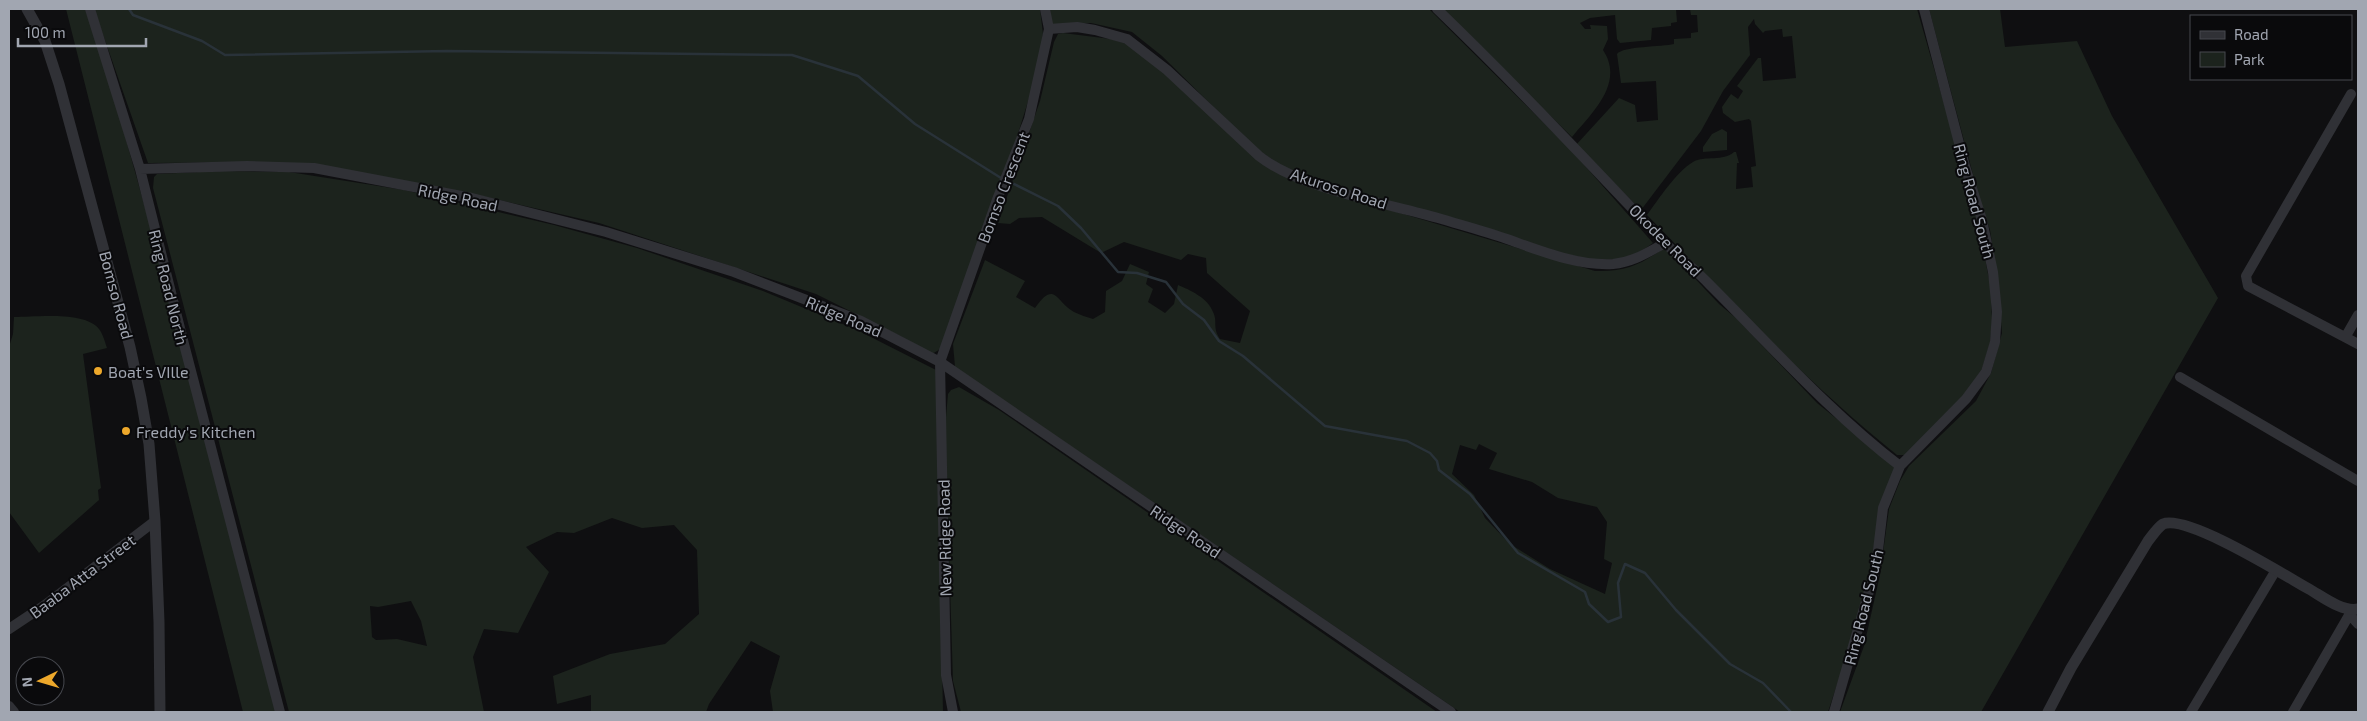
<svg xmlns="http://www.w3.org/2000/svg" width="2367" height="721" font-family="'Exo 2',sans-serif">
	<style>
		.green { fill: #1c231d; fill-rule: evenodd }
		.lines { fill: none; stroke-linecap: round; stroke-linejoin: round }
		.stream { stroke: #293239; stroke-width: 2.5 }
		.minor { stroke: #303136; stroke-width: 10 }
		.tertiary { stroke: #303136; stroke-width: 11 }
		.poi-dot { fill: #eda82b; stroke: #0a0a0c; stroke-width: 2 }
		.labels { text-anchor: middle; dominant-baseline: central; stroke-width: 4; stroke-linejoin: round; paint-order: stroke }
		.street-label { font-size: 16px; fill: #a1a6b1; stroke: #0a0a0c }
		.poi-label { font-size: 16px; fill: #a1a6b1; stroke: #0a0a0c; text-anchor: start }
	</style>
	<rect width="100%" height="100%" fill="#0f0f11"/>
	<path class="green" d="M 66,9 L 85,9 L 104,61 L 160,261 L 277,712 L 243,712 Z
		M 94,9 L 1040,9 L 1043,34 L 1039,66 L 1016,140 L 942,348 L 932,354 L 902,337 L 816,294 L 599,223 L 482,196 L 272,162 L 148,163 Z
		M 1050,9 L 1429,9 L 1571,150 L 1653,243 C 1621,267 1597,261 1560,253 L 1312,179 L 1279,165 L 1255,148 L 1162,56 L 1132,32 L 1091,23 L 1052,25 Z
		M 1441,9 L 1676,9 L 1677,22 L 1671,23 L 1671,26 L 1652,28 L 1651,40 L 1620,43 L 1617,39 L 1615,15 L 1590,18 L 1580,23 L 1585,29 L 1591,29 L 1590,25 L 1607,26 L 1608,39 L 1603,50 C 1625,83 1592,113 1572,137 Z
		M 1690,9 L 1917,9 L 1979,226 L 1991,290 L 1992,322 L 1990,343 L 1981,372 L 1969,390 L 1905,455 L 1897,455 C 1807,383 1728,298 1647,215 C 1658,200 1677,171 1693,162 C 1705,155 1723,162 1734,152 L 1736,152 L 1739,163 L 1737,163 L 1736,189 L 1753,187 L 1751,167 L 1756,166 L 1751,121 L 1749,119 L 1735,122 L 1723,113 L 1722,107 L 1731,94 L 1738,99 L 1743,91 L 1737,86 L 1758,58 L 1761,58 L 1763,81 L 1796,78 L 1792,36 L 1783,37 L 1782,29 L 1765,31 L 1763,33 L 1755,24 L 1754,19 L 1748,27 L 1750,55 L 1723,91 L 1701,131 L 1641,210 L 1576,145 L 1619,98 L 1635,105 L 1637,122 L 1658,120 L 1656,81 L 1621,83 L 1617,54 C 1623,46 1662,47 1674,44 L 1674,39 L 1691,38 L 1691,33 L 1698,32 L 1697,15 L 1691,15 Z
		M 1929,9 L 2000,9 L 2005,47 L 2077,41 L 2112,116 L 2218,298 L 1981,712 L 1840,712 L 1864,646 L 1880,575 L 1889,509 L 1900,481 L 1909,466 L 1976,401 L 1991,373 L 2002,333 L 1997,275 L 1990,230 L 1979,197 Z
		M 1063,33 L 1111,39 L 1127,44 L 1143,54 L 1229,130 L 1313,187 L 1595,271 C 1625,272 1640,265 1664,248 L 1670,252 L 1719,304 L 1737,319 L 1817,403 L 1893,464 L 1895,470 C 1877,503 1877,537 1869,573 C 1860,620 1843,666 1828,712 L 1460,712 L 955,367 L 953,344 L 985,260 L 1025,281 L 1016,297 L 1035,308 C 1055,280 1055,301 1074,312 C 1080,315 1087,317 1093,319 L 1105,312 L 1106,291 L 1122,281 L 1130,264 L 1149,272 L 1146,284 L 1153,289 L 1148,302 L 1165,313 L 1174,304 L 1178,285 C 1190,290 1208,298 1213,312 C 1218,322 1212,327 1220,339 L 1240,343 L 1250,311 L 1207,273 L 1206,258 L 1188,254 L 1181,260 L 1124,242 L 1101,253 L 1042,217 L 1019,218 L 1010,224 L 998,223 L 1040,101 L 1054,42 L 1058,34 ZM 1479,444 L 1497,453 L 1489,469 L 1532,482 L 1558,498 L 1597,507 L 1607,522 L 1604,559 L 1612,563 L 1605,594 L 1550,569 L 1510,544 L 1485,518 L 1474,495 L 1452,474 L 1460,445 L 1476,450 Z
		M 1722,129 L 1727,132 L 1727,150 L 1703,152 L 1703,147 L 1712,134 Z
		M 220,171 L 289,172 L 404,190 L 554,225 L 637,248 L 763,291 L 857,330 L 936,370 L 943,712 L 773,712 L 770,691 L 780,656 L 751,641 L 709,704 L 706,712 L 591,712 L 591,695 L 557,704 L 553,676 L 610,654 L 665,644 L 699,614 L 697,550 L 674,525 L 642,528 L 612,518 L 574,533 L 557,532 L 526,547 L 549,572 L 518,633 L 484,629 L 473,657 L 484,712 L 289,712 L 153,188 L 154,177 L 157,174 ZM 411,601 L 421,621 L 427,646 L 397,639 L 376,640 L 372,637 L 370,606 L 378,607 Z
		M 14,317 C 36,317 85,311 99,329 C 103,334 105,342 107,348 L 83,354 L 101,488 L 98,490 L 99,500 L 39,553 L 9,512 L 9,347 L 13,334 Z
		M 959,387 L 999,410 L 1437,712 L 961,712 L 953,681 L 945,428 L 948,394 L 951,390 Z"/>
	<g class="lines">
		<path class="stream" d="M 129,9 L 133,15 L 202,41 L 225,55 L 447,51 L 792,55 L 858,76 L 915,124 L 1001,178
			M 1010,182 L 1058,206 L 1081,228 L 1118,272 L 1137,273 L 1166,282 L 1183,304 L 1204,320 L 1219,341 L 1243,356 L 1325,426 L 1407,441 L 1430,453 L 1437,461 L 1439,470 L 1470,494 L 1518,553 L 1585,592 L 1589,604 L 1608,622 L 1621,617 L 1618,583 L 1625,564 L 1645,573 L 1676,610 L 1730,664 L 1763,683 L 1791,712"/>
		<path class="minor" d="M 90,9 L 140,169 L 185,348 L 280,712
			M 1437,9 C 1515,84 1589,163 1664,242 C 1679,257 1696,270 1711,286 C 1772,347 1831,413 1900,466
			M 1049,29 L 1077,27 L 1095,30 L 1127,39 L 1167,70 L 1259,156 C 1301,189 1386,203 1438,218 C 1461,225 1484,231 1507,239 C 1541,251 1577,266 1613,264 C 1634,262 1648,252 1665,243
			M 2351,94 L 2246,276 L 2248,286 L 2358,344
			M 140,169 L 247,166 L 314,168 L 472,198 L 606,232 L 734,272 L 861,321 L 940,362 L 1451,712
			M 2346,336 L 2358,315
			M 2180,377 L 2358,481
			M 2349,614 L 2358,624
			M 9,629 L 45,605 L 155,521
			M 9,706 L 14,712
			M 953,712 L 946,675 L 940,362 L 998,197 L 1029,119 L 1049,29 L 1045,9
			M 1834,712 L 1876,567 L 1883,508 L 1900,466 L 1966,399 L 1986,372 L 1995,342 L 1997,312 L 1993,272 L 1982,220 L 1965,166 L 1924,9
			M 2191,712 L 2276,570
			M 2293,712 L 2352,610"/>
		<path class="tertiary" d="M 27,9 L 45,41 L 59,84 L 130,347 L 141,398 L 149,444 L 155,521 L 159,622 L 160,712
			M 2048,712 L 2071,668 L 2148,541 C 2152,536 2158,527 2163,524 C 2187,514 2284,575 2309,589 C 2323,597 2342,612 2358,609"/>
	</g>
	<g class="poi-dot">
		<circle cx="98" cy="371" r="5"/>
		<circle cx="126" cy="431" r="5"/>
	</g>
	<g class="labels">
		<g class="street-label">
			<text transform="translate(1003 187) rotate(-69)">Bomso Crescent</text>
			<text transform="translate(1339 188) rotate(18)">Akuroso Road</text>
			<text transform="translate(458 197) rotate(12)">Ridge Road</text>
			<text transform="translate(1975 201) rotate(75)">Ring Road South</text>
			<text transform="translate(1666 240) rotate(45)">Okodee Road</text>
			<text transform="translate(169 287) rotate(76)">Ring Road North</text>
			<text transform="translate(117 295) rotate(75)">Bomso Road</text>
			<text transform="translate(844 316) rotate(23)">Ridge Road</text>
			<text transform="translate(1186 531) rotate(34)">Ridge Road</text>
			<text transform="translate(944 538) rotate(-91)">New Ridge Road</text>
			<text transform="translate(82 576) rotate(-37)">Baaba Atta Street</text>
			<text transform="translate(1863 607) rotate(-76)">Ring Road South</text>
		</g>
		<g class="poi-label">
			<text x="108" y="371">Boat's VIlle</text>
			<text x="136" y="431">Freddy's Kitchen</text>
		</g>
	</g>
	<rect width="2367" height="721" fill="none" stroke="#a1a6b1" stroke-width="20"/>
	<rect x="2190" y="15" width="162" height="65" fill="#0a0a0c" stroke="#46484e"/>
	<rect x="2200" y="31" width="25" height="8" fill="#303136" stroke="#46484e"/>
	<text x="2234" y="40" font-size="15" fill="#a1a6b1">Road</text>
	<rect x="2200" y="52" width="25" height="15" fill="#1c231d" stroke="#46484e"/>
	<text x="2234" y="65" font-size="15" fill="#a1a6b1">Park</text>
	<g transform="translate(40 681) rotate(265)"><circle r="24" fill="#0a0a0c" stroke="#46484e"/>
	<path d="M0-4L9 19L0 12L-9 19Z" fill="#eda82b"/>
	<text y="-8" font-size="14" font-weight="bold" text-anchor="middle" fill="#a1a6b1">N</text>
	</g>
	<path d="M18 38v8h128v-8" fill="none" stroke="#a1a6b1" stroke-width="2.5"/>
	<text x="25" y="38" font-size="15" fill="#a1a6b1" stroke="#0a0a0c" stroke-width="4" paint-order="stroke">100 m</text>
</svg>
